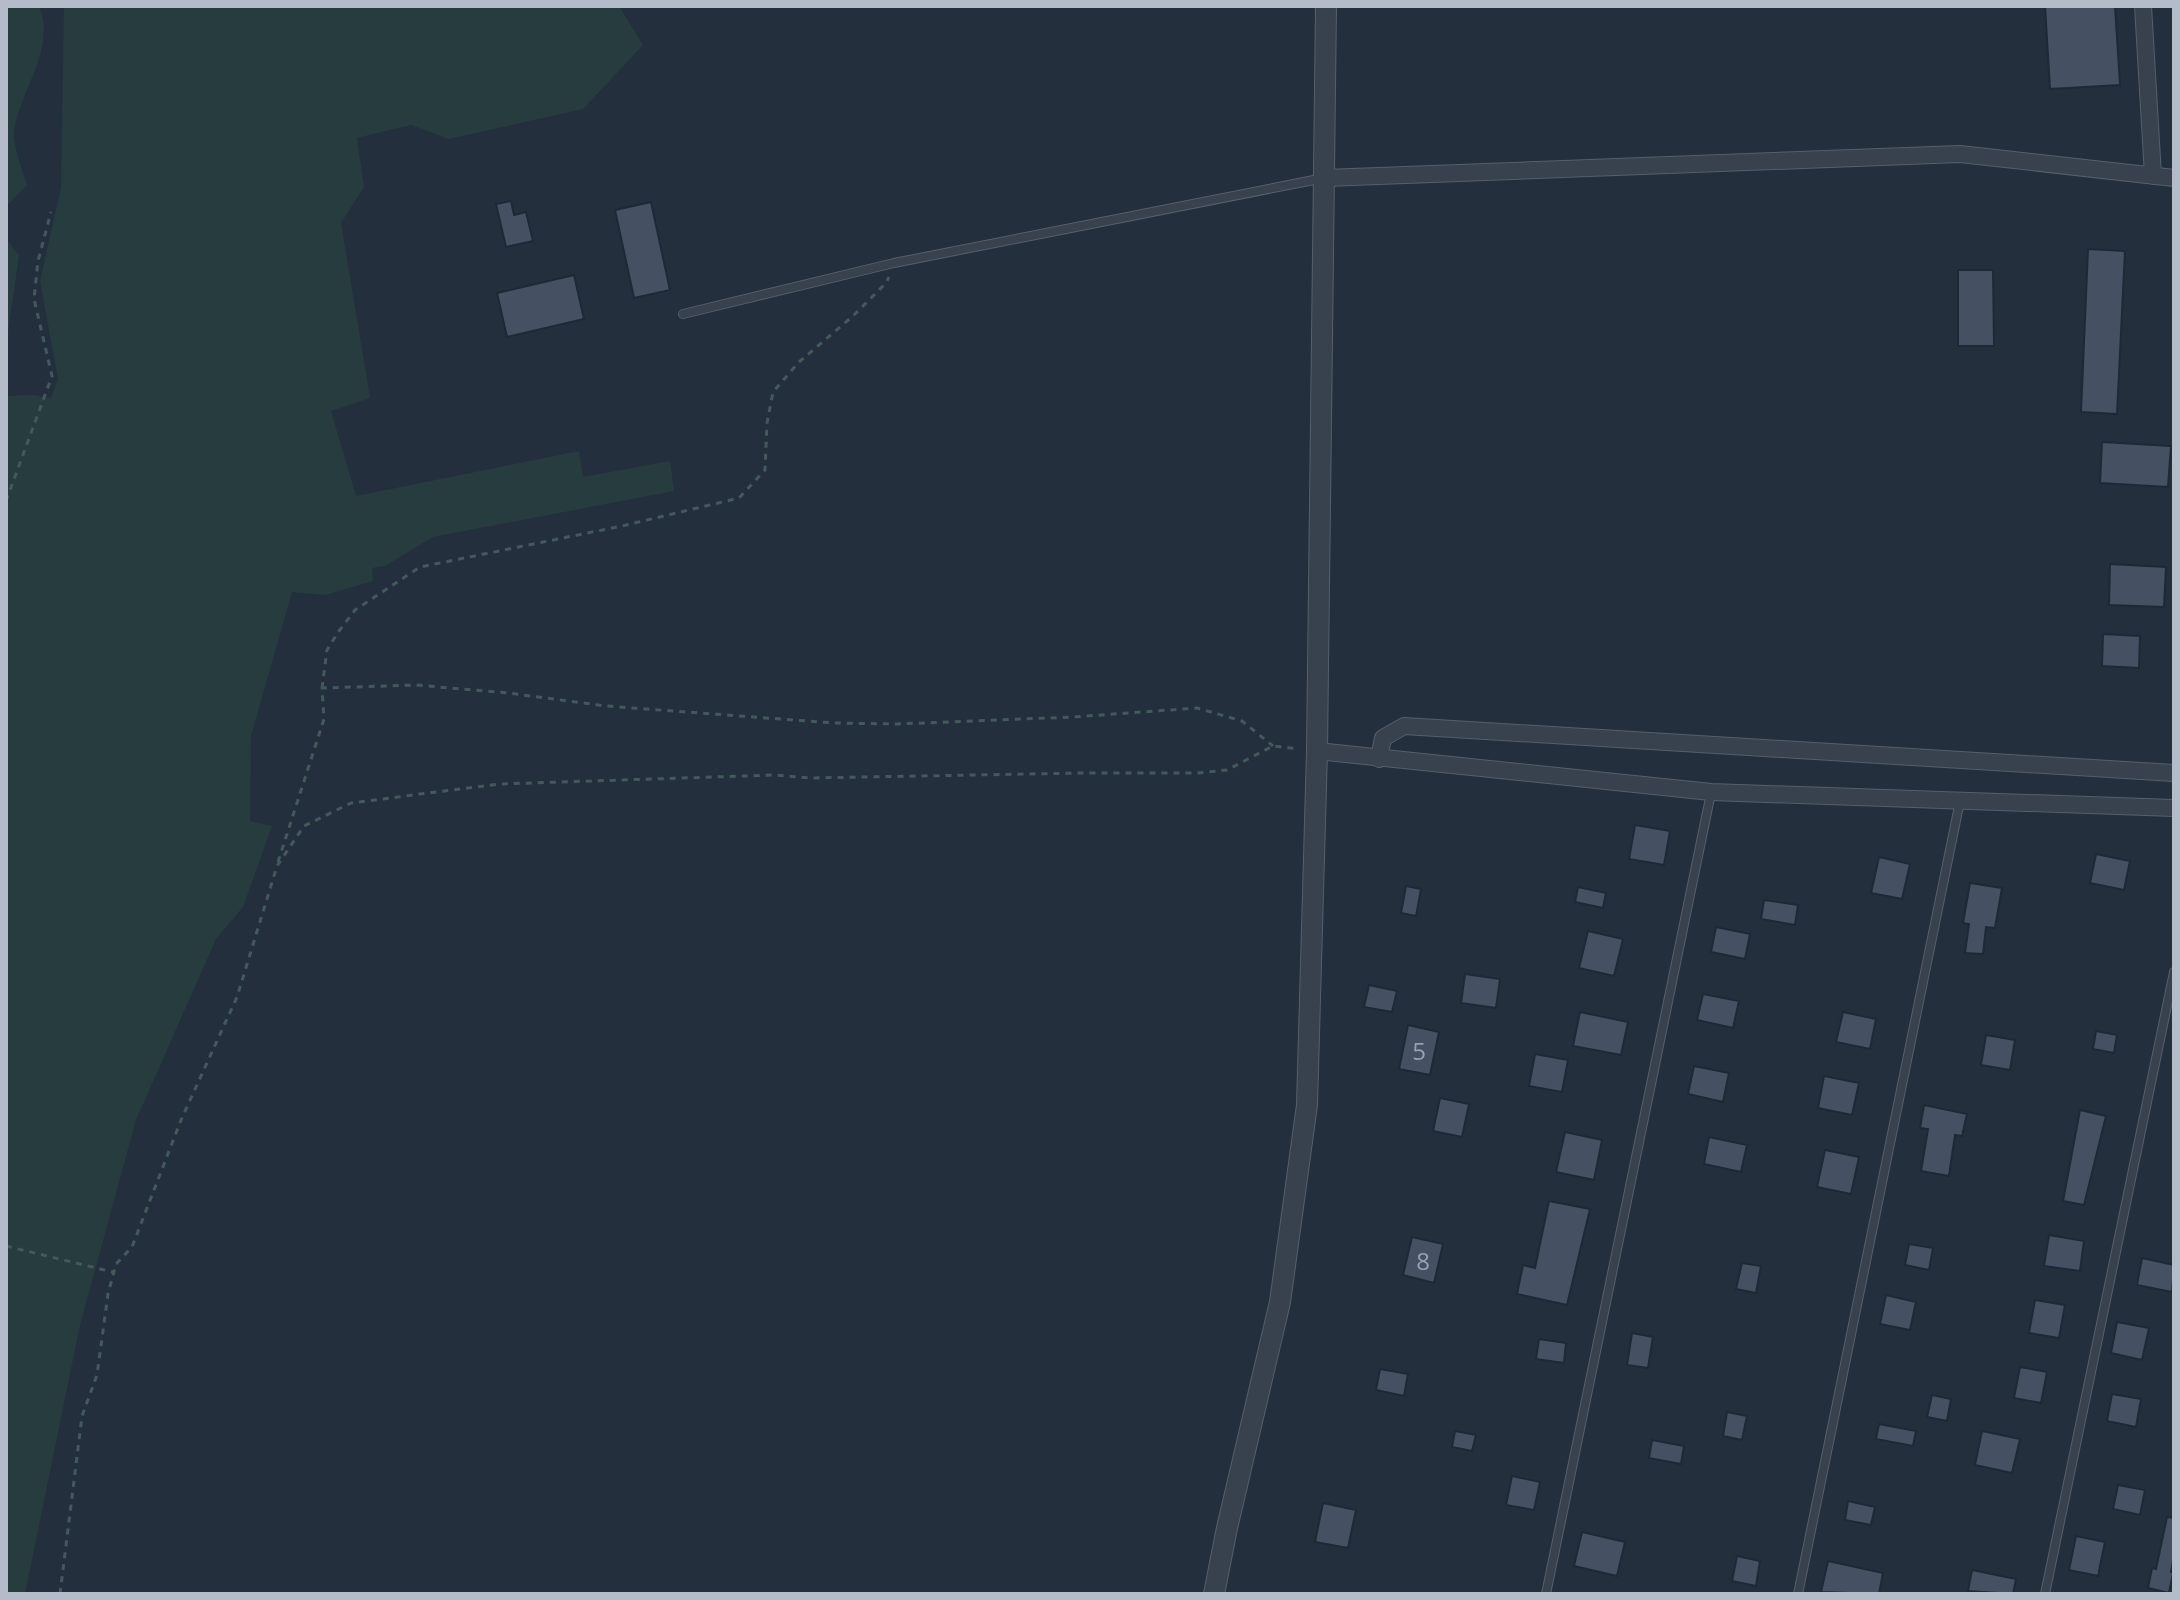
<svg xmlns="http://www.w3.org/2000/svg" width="2180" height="1600" font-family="'Open Sans',sans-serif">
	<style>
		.green { fill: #263c3f }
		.building { fill: #455162; stroke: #1f2835; stroke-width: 2 }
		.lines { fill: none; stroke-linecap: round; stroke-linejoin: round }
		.service-casing { stroke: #565f6c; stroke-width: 10 }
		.minor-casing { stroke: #565f6c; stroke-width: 18 }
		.tertiary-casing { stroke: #565f6c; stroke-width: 22 }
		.path { stroke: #44595c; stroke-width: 3; stroke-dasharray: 6 6; stroke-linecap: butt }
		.service { stroke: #38414e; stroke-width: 8 }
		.minor { stroke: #38414e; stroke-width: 16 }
		.tertiary { stroke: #38414e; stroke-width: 20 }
		.labels { text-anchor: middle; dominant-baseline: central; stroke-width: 6; stroke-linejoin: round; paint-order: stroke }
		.number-label { font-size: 24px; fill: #98a1af }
	</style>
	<rect width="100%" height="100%" fill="#242f3e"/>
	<path class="green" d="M 6,6 L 39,6 C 57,48 20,90 14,131 C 12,143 23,171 27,185 L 6,207 Z
		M 64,6 L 619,6 L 643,45 L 583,109 L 449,139 L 411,125 L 357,138 L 364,187 L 341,223 L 370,398 L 331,411 L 356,496 L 579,451 L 583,477 L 670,461 L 674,491 L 433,537 L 385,566 L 372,568 L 373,581 L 325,595 L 292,592 L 251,736 L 250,821 L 272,826 L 243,907 L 216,939 L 136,1120 L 80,1325 L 25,1594 L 6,1594 L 6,396 L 33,395 L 51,398 L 58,379 L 40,281 L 61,188 Z
		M 6,239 L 19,255 L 6,347 Z"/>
	<path class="building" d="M 2045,6 L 2115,6 L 2120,85 L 2050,89 Z
		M 511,201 L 514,215 L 526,212 L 533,241 L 506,247 L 496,204 Z
		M 651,202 L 670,290 L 634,298 L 615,210 Z
		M 2088,249 L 2125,251 L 2117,414 L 2081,412 Z
		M 1958,270 L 1993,270 L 1994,346 L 1958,346 Z
		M 574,275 L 584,319 L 507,337 L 497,293 Z
		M 2102,442 L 2171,446 L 2168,487 L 2100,483 Z
		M 2110,564 L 2166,567 L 2164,607 L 2109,605 Z
		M 2103,634 L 2140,636 L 2139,668 L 2102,666 Z
		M 1635,825 L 1670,831 L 1664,865 L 1629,859 Z
		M 2096,854 L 2130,861 L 2124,890 L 2090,883 Z
		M 1879,857 L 1910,864 L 1902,899 L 1871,893 Z
		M 1970,883 L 2002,888 L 1995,928 L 1986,927 L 1983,954 L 1965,953 L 1969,924 L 1963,923 Z
		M 1406,886 L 1421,889 L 1416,916 L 1401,913 Z
		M 1578,887 L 1606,893 L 1603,908 L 1575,902 Z
		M 1764,900 L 1798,905 L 1795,925 L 1761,919 Z
		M 1716,927 L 1750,934 L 1745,959 L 1711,952 Z
		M 1588,931 L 1623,939 L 1614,976 L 1579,968 Z
		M 1465,974 L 1500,979 L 1496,1008 L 1461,1003 Z
		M 1369,985 L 1397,991 L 1392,1012 L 1364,1007 Z
		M 1703,994 L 1739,1001 L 1733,1028 L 1697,1020 Z
		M 1580,1012 L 1628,1022 L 1621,1055 L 1573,1046 Z
		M 1843,1012 L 1876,1019 L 1870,1049 L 1836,1042 Z
		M 1408,1025 L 1439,1032 L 1430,1075 L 1399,1069 Z
		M 2096,1031 L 2117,1035 L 2114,1053 L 2093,1049 Z
		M 1986,1035 L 2015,1040 L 2010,1070 L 1981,1065 Z
		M 1535,1054 L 1568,1060 L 1562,1092 L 1529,1086 Z
		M 1694,1066 L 1729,1073 L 1723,1102 L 1688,1094 Z
		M 1824,1076 L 1859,1083 L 1852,1115 L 1818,1108 Z
		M 1440,1098 L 1469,1104 L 1462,1137 L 1433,1131 Z
		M 1924,1105 L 1967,1114 L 1962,1136 L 1955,1135 L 1949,1176 L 1921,1171 L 1928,1129 L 1920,1128 Z
		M 2080,1110 L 2106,1116 L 2084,1205 L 2063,1201 Z
		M 1565,1132 L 1602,1140 L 1594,1180 L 1556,1172 Z
		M 1709,1137 L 1747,1145 L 1741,1172 L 1704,1164 Z
		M 1825,1150 L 1859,1157 L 1851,1194 L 1817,1187 Z
		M 1549,1201 L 1590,1209 L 1567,1305 L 1517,1294 L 1523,1265 L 1535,1268 Z
		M 2049,1235 L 2084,1241 L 2080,1271 L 2044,1266 Z
		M 1412,1237 L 1443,1244 L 1434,1283 L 1403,1275 Z
		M 1909,1244 L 1933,1248 L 1929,1270 L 1905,1265 Z
		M 2142,1258 L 2174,1265 L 2172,1292 L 2137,1285 Z
		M 1742,1263 L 1761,1266 L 1756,1293 L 1736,1289 Z
		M 1886,1295 L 1916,1302 L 1910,1330 L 1880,1324 Z
		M 2035,1300 L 2065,1305 L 2059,1338 L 2029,1333 Z
		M 2117,1322 L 2149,1328 L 2142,1360 L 2111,1353 Z
		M 1632,1333 L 1653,1337 L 1648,1368 L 1627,1365 Z
		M 1539,1339 L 1566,1343 L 1564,1363 L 1536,1359 Z
		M 2020,1367 L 2047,1372 L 2041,1403 L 2014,1398 Z
		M 1380,1369 L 1408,1374 L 1404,1396 L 1376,1390 Z
		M 2112,1394 L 2141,1399 L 2136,1427 L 2107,1421 Z
		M 1932,1395 L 1951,1399 L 1947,1421 L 1927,1417 Z
		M 1727,1412 L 1747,1416 L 1742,1440 L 1723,1436 Z
		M 1879,1424 L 1916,1431 L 1913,1446 L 1876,1439 Z
		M 1455,1431 L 1476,1435 L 1472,1451 L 1452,1447 Z
		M 1982,1431 L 2020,1439 L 2012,1473 L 1975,1465 Z
		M 1652,1440 L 1684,1446 L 1681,1464 L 1649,1458 Z
		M 1512,1476 L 1540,1482 L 1534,1510 L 1506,1505 Z
		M 2118,1485 L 2145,1490 L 2140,1515 L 2113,1509 Z
		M 1848,1501 L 1875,1507 L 1871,1525 L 1845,1520 Z
		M 1323,1503 L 1356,1510 L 1348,1548 L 1315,1542 Z
		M 2167,1517 L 2174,1518 L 2174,1555 L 2171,1572 L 2173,1573 L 2169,1593 L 2148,1588 L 2152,1568 L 2156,1569 Z
		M 1582,1532 L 1625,1542 L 1617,1576 L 1574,1566 Z
		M 2076,1536 L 2105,1542 L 2098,1576 L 2069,1570 Z
		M 1737,1556 L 1760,1561 L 1756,1586 L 1732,1581 Z
		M 1828,1561 L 1883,1573 L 1879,1594 L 1821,1592 Z
		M 1972,1570 L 2016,1579 L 2013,1594 L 1968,1591 Z"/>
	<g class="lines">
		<g class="service-casing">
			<path id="service" d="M 683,314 L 894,263 L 1324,178
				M 1546,1594 L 1711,793
				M 1798,1594 L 1960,801
				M 2045,1594 L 2174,972"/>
		</g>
		<g class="minor-casing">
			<path id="minor" d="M 2143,6 L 2153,176
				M 1325,178 L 1960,154 L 2174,178
				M 1317,751 L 1711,792 L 2174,808
				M 1379,759 L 1383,738 L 1404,726 L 2174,773"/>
		</g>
		<g class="tertiary-casing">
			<path id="tertiary" d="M 1214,1594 L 1227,1528 L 1280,1302 L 1307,1105 L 1317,751 L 1326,6"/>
		</g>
		<path class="path" d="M 6,501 L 52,376 L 34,299 L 38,261 L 51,212
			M 322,688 L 327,650 L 339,631 L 355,610 L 420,567 L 622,526 L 739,498 L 765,470 L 767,423 L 773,392 L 799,362 L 853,316 L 886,283 L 889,277
			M 278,862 L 324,719 L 322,688 L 416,685 L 508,693 L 606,706 L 834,723 L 897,724 L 1073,717 L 1197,708 L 1242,721 L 1273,746
			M 6,1246 L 113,1272
			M 60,1594 L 82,1416 L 97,1375 L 108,1294 L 116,1264 L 132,1247 L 181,1120 L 237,997 L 277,866 L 304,826 L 351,803 L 499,784 L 775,775 L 810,778 L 1083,773 L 1198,773 L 1227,770 L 1273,746 L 1299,749"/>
		<use href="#service" class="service"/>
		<use href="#minor" class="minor"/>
		<use href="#tertiary" class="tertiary"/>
	</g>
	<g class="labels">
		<g class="number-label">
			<text x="1419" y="1050">5</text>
			<text x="1423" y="1260">8</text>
		</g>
	</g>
	<rect width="2180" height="1600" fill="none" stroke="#b4bcc9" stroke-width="16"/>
</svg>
